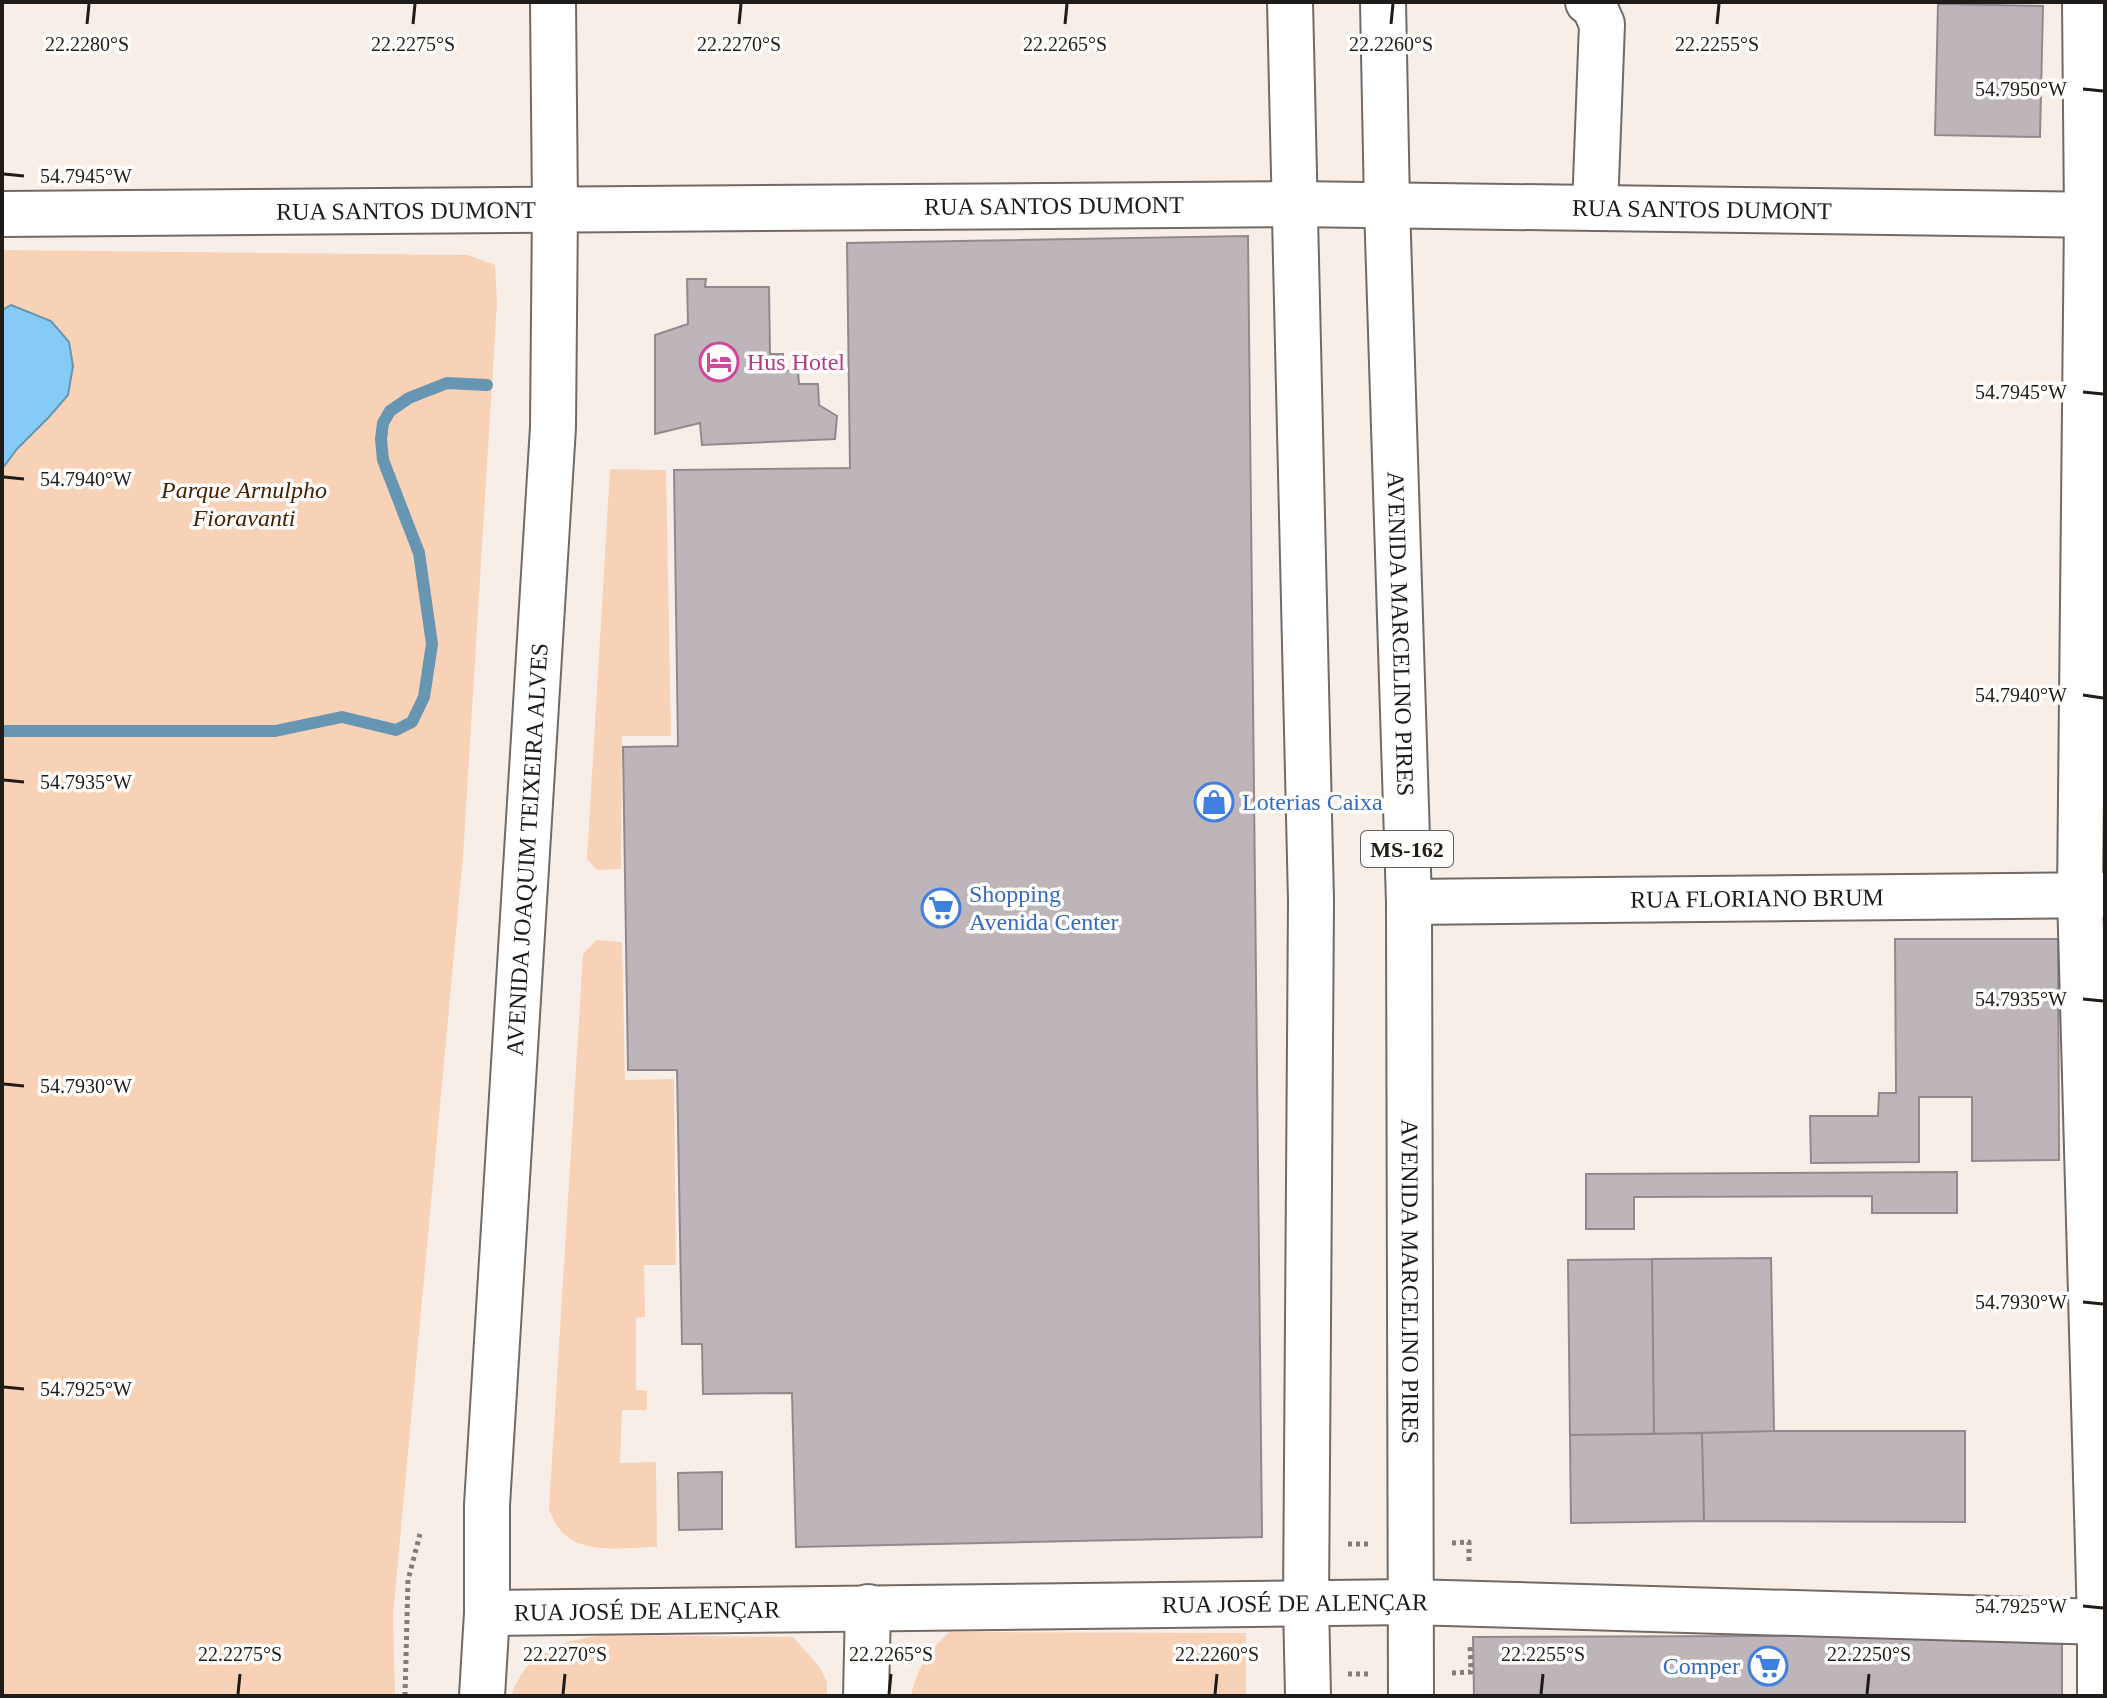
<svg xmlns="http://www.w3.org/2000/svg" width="2107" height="1698" font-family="Georgia,serif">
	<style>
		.green { fill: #f8d2b7 }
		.water { fill: #86cbf5; stroke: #6796b3; stroke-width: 2 }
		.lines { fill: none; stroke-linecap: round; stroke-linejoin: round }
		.stream { stroke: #6796b3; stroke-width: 12 }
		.building { fill: #bdb5ba; stroke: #91898e; stroke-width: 2 }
		.minor-casing { stroke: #726a65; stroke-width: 48 }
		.major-casing { stroke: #726a65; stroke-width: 48 }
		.path { stroke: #827d79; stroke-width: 5; stroke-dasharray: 4 4; stroke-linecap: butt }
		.minor { stroke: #fff; stroke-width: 44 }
		.major { stroke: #fff; stroke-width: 44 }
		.ticks { fill: none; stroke: #1e1b19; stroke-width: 3 }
		.labels { text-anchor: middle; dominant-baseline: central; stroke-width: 7; stroke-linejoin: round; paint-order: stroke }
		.shield { fill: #fefdfb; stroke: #615f5d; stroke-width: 2 }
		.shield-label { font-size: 22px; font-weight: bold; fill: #1e1b19 }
		.street-label { font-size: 24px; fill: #1e1b19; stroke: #fefdfb }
		.hotel-label { font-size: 24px; fill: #b23c85; stroke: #fefdfb; text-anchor: start }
		.park-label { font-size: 24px; font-style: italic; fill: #472100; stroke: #fefdfb }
		.shop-label { font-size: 24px; fill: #366cbe; stroke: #fefdfb; text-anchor: start }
		.ticks-label { font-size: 20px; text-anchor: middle; fill: #1e1b19; stroke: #fefdfb; stroke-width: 7; stroke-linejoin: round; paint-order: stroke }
	</style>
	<rect width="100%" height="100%" fill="#f7eee8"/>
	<path class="green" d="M 2,250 L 468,255 L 495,265 L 497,302 L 463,856 L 393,1615 L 395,1696 L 2,1696 Z
		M 610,469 L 666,470 L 671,736 L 622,736 L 621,869 L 597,870 L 587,859 Z
		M 596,940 L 622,942 L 625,1080 L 674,1079 L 676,1265 L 644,1265 L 645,1317 L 636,1318 L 636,1390 L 647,1391 L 647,1410 L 622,1410 L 620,1463 L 656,1462 L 657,1547 C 625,1547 578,1557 557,1526 C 554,1521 551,1514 549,1509 L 583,954 Z
		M 949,1632 L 1246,1633 L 1246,1696 L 911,1696 C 917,1668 929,1651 949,1632 Z
		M 603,1635 L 793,1637 L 819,1666 L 827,1682 L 827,1696 L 511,1696 C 526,1651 560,1641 603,1635 Z"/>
	<path class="water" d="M 11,305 L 51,321 L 69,342 L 73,366 L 68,395 L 49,417 L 17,449 L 2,469 L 2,310 Z"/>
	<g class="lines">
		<path class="stream" d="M 2,731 L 275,731 L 342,717 L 396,730 L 412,722 L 424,697 L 432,644 L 419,553 L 383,460 L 381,439 L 383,423 L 390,411 L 409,398 L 447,383 L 487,385"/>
	</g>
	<path class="building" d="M 1938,4 L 2043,6 L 2040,137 L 1935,135 Z
		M 1248,236 L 1262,1537 L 796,1547 L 792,1393 L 703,1394 L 702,1344 L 682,1344 L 677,1070 L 628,1070 L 623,747 L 678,746 L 674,470 L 850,468 L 847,243 Z
		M 687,279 L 706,279 L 705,287 L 769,287 L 770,354 L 783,354 L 783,371 L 798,370 L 799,384 L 818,384 L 819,405 L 837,416 L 835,439 L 702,445 L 700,423 L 655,434 L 655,335 L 688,324 Z
		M 1895,939 L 2058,939 L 2059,1160 L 1972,1161 L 1972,1097 L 1919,1097 L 1919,1162 L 1811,1163 L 1810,1116 L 1878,1116 L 1879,1093 L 1896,1093 Z
		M 1957,1172 L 1957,1213 L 1872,1213 L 1872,1196 L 1634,1197 L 1634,1229 L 1586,1229 L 1586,1174 Z
		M 1771,1258 L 1774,1431 L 1654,1434 L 1652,1259 Z
		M 1652,1259 L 1654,1434 L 1570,1435 L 1568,1260 Z
		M 1774,1431 L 1965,1431 L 1965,1522 L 1704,1521 L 1702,1433 Z
		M 1702,1433 L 1704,1521 L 1571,1523 L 1570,1435 Z
		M 722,1472 L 722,1529 L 679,1530 L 678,1473 Z
		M 2062,1635 L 2062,1696 L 1474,1696 L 1473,1637 Z"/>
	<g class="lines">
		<g class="minor-casing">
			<g id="minor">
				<path d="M 1588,2 L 1593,4 L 1602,24 L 1595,208"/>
				<path id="s1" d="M 2,214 L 1294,204 L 2105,215"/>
				<path id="s2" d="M 1409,902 L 2105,895"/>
				<path id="s3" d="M 487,1613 L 1410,1602 L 2105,1622"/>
				<path d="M 866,1696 L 868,1607"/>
			</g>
		</g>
		<g class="major-casing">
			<g id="major">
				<path d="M 1290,2 L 1311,901 L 1306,1604 L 1308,1696"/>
				<path id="s4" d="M 1383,2 L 1387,205 L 1409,902 L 1411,1696"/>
				<path d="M 2085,2 L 2087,215 L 2080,894 L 2100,1622 L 2100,1696"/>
				<path id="s5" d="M 482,1696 L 487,1613 L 487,1505 L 553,427 L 555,208 L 553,2"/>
			</g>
		</g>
		<path class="path" d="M 1452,1543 L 1469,1542 L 1469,1564
			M 1348,1544 L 1370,1544
			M 1452,1673 L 1471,1672 L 1470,1646
			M 1348,1674 L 1370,1674
			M 405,1696 L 408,1580 L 420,1534"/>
		<use href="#minor" class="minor"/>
		<use href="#major" class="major"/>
	</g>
	<path class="ticks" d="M 87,24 L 89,4M 413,24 L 415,4M 739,24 L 741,4M 1065,24 L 1067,4M 1391,24 L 1393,4M 1717,24 L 1719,4M 2083,89 L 2103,91M 4,174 L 24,176M 2083,392 L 2103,394M 4,477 L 24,479M 2083,695 L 2103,698M 4,780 L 24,782M 2083,999 L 2103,1001M 4,1084 L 24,1086M 2083,1302 L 2103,1304M 4,1387 L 24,1389M 2083,1606 L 2103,1608M 238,1694 L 240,1674M 563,1694 L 565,1674M 889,1694 L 891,1674M 1215,1694 L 1217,1674M 1541,1694 L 1543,1674M 1867,1694 L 1869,1674"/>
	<defs>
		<g id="hotel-ring" transform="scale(2)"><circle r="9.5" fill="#fefdfb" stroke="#d1479c" stroke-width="1.5"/><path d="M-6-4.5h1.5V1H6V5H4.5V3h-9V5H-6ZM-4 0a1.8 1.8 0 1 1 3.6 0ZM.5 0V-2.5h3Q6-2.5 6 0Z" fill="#d1479c"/></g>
		<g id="shop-ring" transform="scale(2)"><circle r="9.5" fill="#fefdfb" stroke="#3f7fe0" stroke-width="1.5"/><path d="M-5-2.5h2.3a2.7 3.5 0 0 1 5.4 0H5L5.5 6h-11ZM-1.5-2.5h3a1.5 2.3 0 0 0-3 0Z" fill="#3f7fe0"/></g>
		<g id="supermarket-ring" transform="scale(2)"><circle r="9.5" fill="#fefdfb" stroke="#3f7fe0" stroke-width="1.5"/><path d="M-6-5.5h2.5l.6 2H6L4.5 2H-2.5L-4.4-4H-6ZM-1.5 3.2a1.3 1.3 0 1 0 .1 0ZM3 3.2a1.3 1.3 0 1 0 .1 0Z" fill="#3f7fe0"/></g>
	</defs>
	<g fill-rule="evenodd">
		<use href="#hotel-ring" x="719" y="362"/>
		<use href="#shop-ring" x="1214" y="802"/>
		<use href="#supermarket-ring" x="941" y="908"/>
		<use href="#supermarket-ring" x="1768" y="1666"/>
	</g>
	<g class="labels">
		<rect class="shield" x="1361" y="831" width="92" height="36" rx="6"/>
		<g class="shield-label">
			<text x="1407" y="849">MS-162</text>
		</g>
		<g class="street-label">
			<text stroke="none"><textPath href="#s1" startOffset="1052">RUA SANTOS DUMONT</textPath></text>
			<text stroke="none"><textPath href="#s1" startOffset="404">RUA SANTOS DUMONT</textPath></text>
			<text stroke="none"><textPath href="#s1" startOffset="1700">RUA SANTOS DUMONT</textPath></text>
			<text stroke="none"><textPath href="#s4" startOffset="632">AVENIDA MARCELINO PIRES</textPath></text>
			<text stroke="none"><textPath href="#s5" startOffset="848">AVENIDA JOAQUIM TEIXEIRA ALVES</textPath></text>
			<text stroke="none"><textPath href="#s2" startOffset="348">RUA FLORIANO BRUM</textPath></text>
			<text stroke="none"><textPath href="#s4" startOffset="1280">AVENIDA MARCELINO PIRES</textPath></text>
			<text stroke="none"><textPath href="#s3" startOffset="808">RUA JOSÉ DE ALENÇAR</textPath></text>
			<text stroke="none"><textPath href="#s3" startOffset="160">RUA JOSÉ DE ALENÇAR</textPath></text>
		</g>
		<g class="hotel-label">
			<text x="747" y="362">Hus Hotel</text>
		</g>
		<g class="park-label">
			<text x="244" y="490">Parque Arnulpho<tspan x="244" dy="28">Fioravanti</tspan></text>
		</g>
		<g class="shop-label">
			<text x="1242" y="802">Loterias Caixa</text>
			<text x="969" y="894">Shopping<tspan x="969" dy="28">Avenida Center</tspan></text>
			<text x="1740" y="1666" text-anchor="end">Comper</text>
		</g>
	</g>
	<g class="ticks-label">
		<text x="87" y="51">22.2280°S</text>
		<text x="413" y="51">22.2275°S</text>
		<text x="739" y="51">22.2270°S</text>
		<text x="1065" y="51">22.2265°S</text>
		<text x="1391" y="51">22.2260°S</text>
		<text x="1717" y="51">22.2255°S</text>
		<text x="2021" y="96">54.7950°W</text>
		<text x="86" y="183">54.7945°W</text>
		<text x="2021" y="399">54.7945°W</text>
		<text x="86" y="486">54.7940°W</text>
		<text x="2021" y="702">54.7940°W</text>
		<text x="86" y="789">54.7935°W</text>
		<text x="2021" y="1006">54.7935°W</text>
		<text x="86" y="1093">54.7930°W</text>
		<text x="2021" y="1309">54.7930°W</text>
		<text x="86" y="1396">54.7925°W</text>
		<text x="2021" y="1613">54.7925°W</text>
		<text x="240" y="1661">22.2275°S</text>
		<text x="565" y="1661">22.2270°S</text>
		<text x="891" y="1661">22.2265°S</text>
		<text x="1217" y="1661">22.2260°S</text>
		<text x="1543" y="1661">22.2255°S</text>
		<text x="1869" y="1661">22.2250°S</text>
	</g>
	<rect width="2107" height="1698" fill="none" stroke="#1e1b19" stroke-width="8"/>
</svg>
